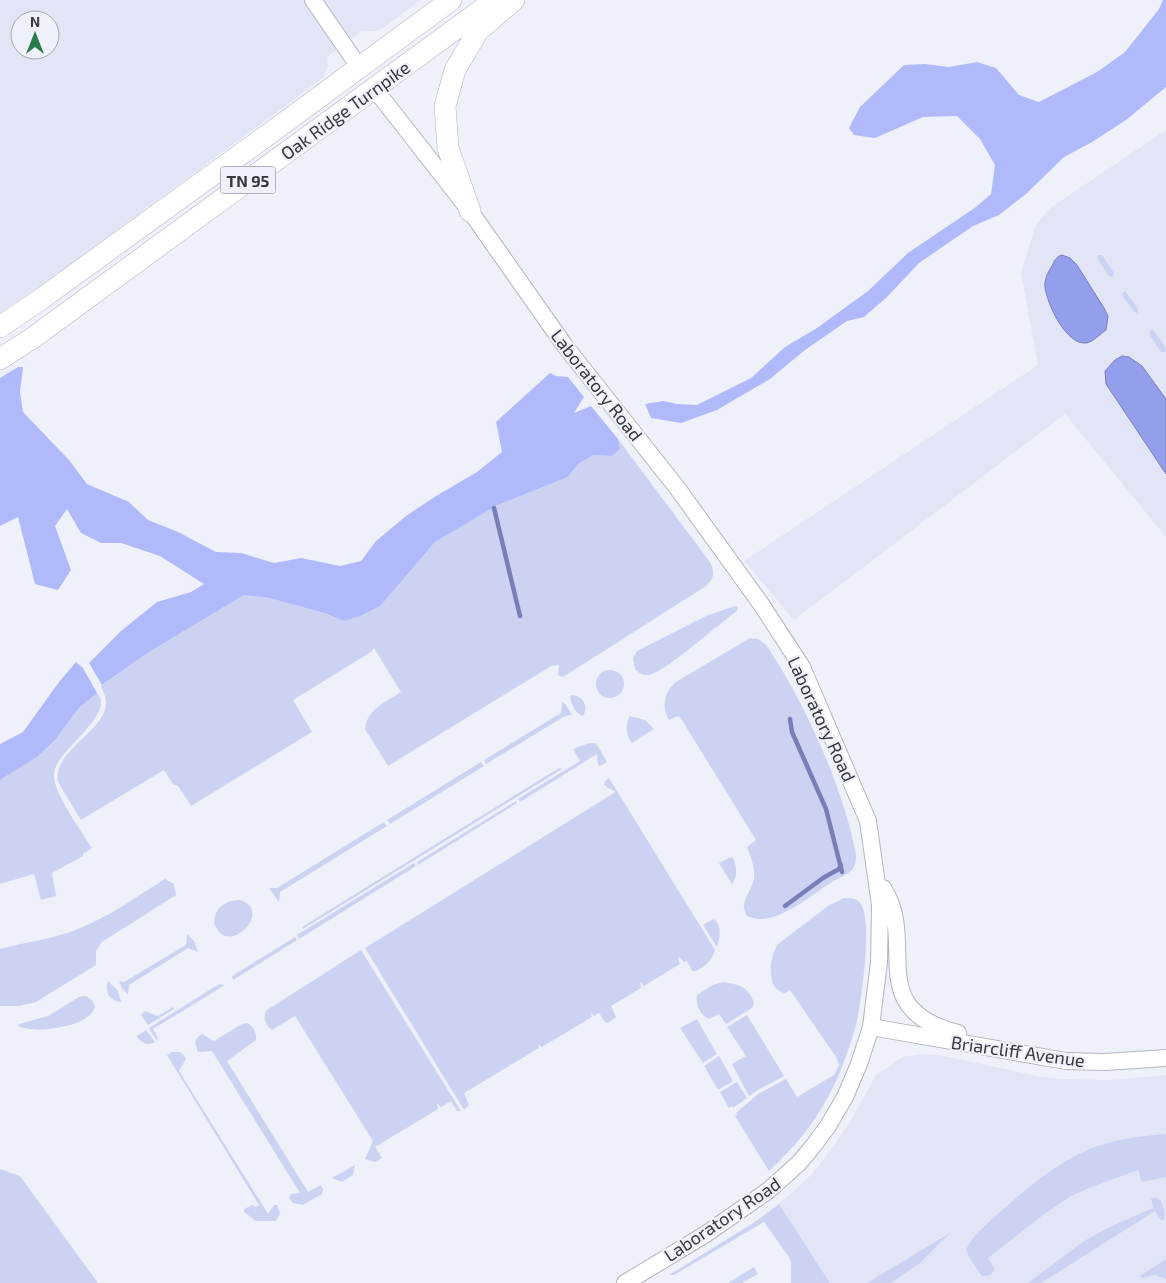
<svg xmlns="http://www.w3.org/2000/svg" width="1166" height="1283" font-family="'Exo 2',sans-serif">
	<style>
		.built { fill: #e2e5f5; fill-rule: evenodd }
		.green { fill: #ccd2f2 }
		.forest { fill: #b0bafb }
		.water { fill: #939eed; stroke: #787fb8 }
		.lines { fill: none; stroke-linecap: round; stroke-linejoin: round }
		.stream { stroke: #787fb8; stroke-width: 4.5 }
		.secondary-casing { stroke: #b3b5bd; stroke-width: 18 }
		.highway-casing { stroke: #b3b5bd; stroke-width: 22 }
		.secondary { stroke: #fff; stroke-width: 16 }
		.highway { stroke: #fff; stroke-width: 21 }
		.labels { text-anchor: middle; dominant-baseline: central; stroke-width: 4.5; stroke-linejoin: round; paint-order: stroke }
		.shield { fill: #eff1fa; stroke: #6f7075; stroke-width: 1 }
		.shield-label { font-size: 16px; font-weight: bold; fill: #38383c }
		.street-label { font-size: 18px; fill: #38383c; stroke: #eff1fa }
	</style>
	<rect width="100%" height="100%" fill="#eff1fa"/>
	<path class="built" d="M 0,0 L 421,0 L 383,28 L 376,31 L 362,31 L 327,57 L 328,65 L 323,78 L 75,261 L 0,313 ZM 20,20 L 50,20 L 50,50 L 20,50 Z
		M 1166,130 L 1166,537 L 1065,414 L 794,620 L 744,561 L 1038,365 L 1021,273 L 1036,224 L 1050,208 Z
		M 920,1054 L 939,1055 L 1042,1077 L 1064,1079 L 1111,1080 L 1166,1075 L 1166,1283 L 891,1283 L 920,1263 L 948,1233 L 867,1283 L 830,1283 L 779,1204 L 811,1175 L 833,1147 L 850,1122 L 876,1075 L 903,1057 Z"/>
	<path class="green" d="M 1098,255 L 1102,255 L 1114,273 L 1113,277 L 1109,276 L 1097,258 Z
		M 1124,291 L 1126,292 L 1138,309 L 1138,313 L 1134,312 L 1122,295 Z
		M 1151,330 L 1154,331 L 1166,348 L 1165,352 L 1161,352 L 1149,334 Z
		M 618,439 L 710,562 C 716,574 713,581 703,588 L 563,677 L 558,675 L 559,665 L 551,666 L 388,766 L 365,729 C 367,709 386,702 401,692 L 374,648 L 371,652 L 293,700 L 312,732 L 191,806 L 178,786 L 173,784 L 164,770 L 81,820 L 58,782 C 52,752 103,732 106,705 C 107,698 103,692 101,686 L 149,652 L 244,595 L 269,598 L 324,613 L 344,621 L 420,558 L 435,542 L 498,505 L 568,477 L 578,464 L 594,455 L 612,456 L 620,449 Z
		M 735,606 L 738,607 L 737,611 C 720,623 665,672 649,675 C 643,676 639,673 635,669 L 633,658 L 637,651 L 706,616 Z
		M 750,638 L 758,639 L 766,645 C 804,700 844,789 856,855 C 856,860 856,865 852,870 C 847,875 838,878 832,882 C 811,895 774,929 747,916 C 738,902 752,892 754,878 C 755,867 751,858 747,847 L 756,840 L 680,717 L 678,716 L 669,720 C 661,707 664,692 676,682 Z
		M596 684a14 14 0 1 1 28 0a14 14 0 1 1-28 0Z
		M 97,693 C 117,715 55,750 54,774 C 52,791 82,832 92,848 L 83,854 L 83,856 L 52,873 L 56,896 L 41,900 L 34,874 L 0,884 L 0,780 L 37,757 L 55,740 L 79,708 Z
		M 571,695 C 583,695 589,706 583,716 C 575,714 572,705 570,697 Z
		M 562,702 L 566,705 L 572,715 L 565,716 L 486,764 L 484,760 L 561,713 Z
		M 630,716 L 645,720 L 654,729 L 632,743 C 626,736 625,724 630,716 Z
		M 589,743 L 596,743 L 607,762 L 600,766 L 598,765 L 597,754 L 520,802 L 518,799 L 580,761 L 573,749 Z
		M 481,762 L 484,766 L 390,824 L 387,820 Z
		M 559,768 L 562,769 L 303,929 L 302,927 Z
		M 609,778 L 715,950 C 712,961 706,966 696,971 L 692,971 L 687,961 L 684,962 L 679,957 L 678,958 L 680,964 L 644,986 L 640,982 L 641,988 L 611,1006 L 616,1017 L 608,1023 L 605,1022 L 599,1013 L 594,1016 L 590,1012 L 592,1017 L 542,1047 L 538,1044 L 539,1048 L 464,1093 L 469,1105 L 464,1110 L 365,948 L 614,793 L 615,792 L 604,785 L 605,781 Z
		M 516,801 L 517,803 L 418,865 L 417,862 Z
		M 384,822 L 387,826 L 280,892 L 279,902 L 269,888 L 277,888 Z
		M 731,857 L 733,858 C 737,867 738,876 732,884 L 719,863 Z
		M 414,863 L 416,866 L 299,939 L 297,935 Z
		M 165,879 L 174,884 L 176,895 L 102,942 L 96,951 L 96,965 L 36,1002 L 19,1006 L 0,1006 L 0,949 C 26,942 53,939 78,929 C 109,917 137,896 165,879 Z
		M 844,898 C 850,898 857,898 861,904 C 873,923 861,1006 855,1029 C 848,1052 840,1075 828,1097 C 813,1125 793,1149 769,1171 L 735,1116 L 737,1115 L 736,1113 L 758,1094 L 786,1079 L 797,1097 L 834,1075 L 839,1065 L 836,1057 L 790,990 L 784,994 L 775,988 C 768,975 770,956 778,944 L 828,906 Z
		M 240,900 C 275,910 226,961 214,922 C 216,906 225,901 240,900 Z
		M 714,919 C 722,926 720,938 717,947 L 703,925 Z
		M 187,934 L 194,941 L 198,952 L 188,948 L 129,985 L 128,995 L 122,988 L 119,981 L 124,982 L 186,945 Z
		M 295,937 L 297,940 L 233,980 L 232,976 Z
		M 361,950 L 461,1111 L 457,1111 L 451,1101 L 441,1107 L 437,1103 L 438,1109 L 375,1147 L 382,1158 L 375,1162 L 365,1159 L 373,1141 L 295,1016 L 272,1030 C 265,1024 262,1017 267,1010 Z
		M 108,981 L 118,991 L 121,1002 C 110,1001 104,992 108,981 Z
		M 723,982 C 738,984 749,987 754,1003 L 752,1008 L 726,1024 L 719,1014 L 709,1019 C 701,1016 695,1004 697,995 L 713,985 Z
		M 219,984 L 225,985 L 153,1029 L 158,1038 L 157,1041 L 149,1028 Z
		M 86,996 L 92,1000 L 95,1007 C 89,1028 34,1034 18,1026 L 19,1024 L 48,1016 L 79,997 Z
		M 173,1007 L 174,1009 L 148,1025 L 141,1015 L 145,1011 L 158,1016 Z
		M 747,1015 L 784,1076 L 758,1090 L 749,1096 L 732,1064 L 746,1056 L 727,1027 Z
		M 697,1019 L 717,1054 L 703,1063 L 680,1028 Z
		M 247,1023 C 253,1026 257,1033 256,1040 L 227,1061 L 308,1192 L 321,1185 L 323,1189 L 322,1194 L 303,1205 L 293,1203 L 289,1198 L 291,1194 L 300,1193 L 212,1051 L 198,1052 L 195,1042 L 198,1037 L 202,1034 L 214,1041 L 242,1024 Z
		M 146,1030 L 155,1042 C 148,1046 140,1043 137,1036 Z
		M 172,1052 L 179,1052 L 183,1054 L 186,1059 L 179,1071 L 268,1214 L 274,1205 L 277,1205 L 280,1213 L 276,1221 L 256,1221 L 244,1212 L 244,1209 L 253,1205 L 255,1207 L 259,1205 L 167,1055 Z
		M 719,1056 L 733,1081 L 718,1090 L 704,1066 Z
		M 737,1082 L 747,1098 L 733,1108 L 732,1106 L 729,1108 L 720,1092 Z
		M 1166,1134 L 1166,1177 L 1142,1182 L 1138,1170 L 1089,1188 L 1071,1196 L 1043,1215 L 988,1258 L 995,1270 L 990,1275 L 982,1276 L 972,1262 L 966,1250 C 972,1235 988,1223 999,1213 C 1026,1189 1054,1165 1087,1150 C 1111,1140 1140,1136 1166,1134 Z
		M 355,1165 L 353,1175 L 342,1182 L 332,1178 Z
		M 0,1169 L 20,1176 L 98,1283 L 0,1283 Z
		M 1151,1198 L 1158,1198 C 1163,1203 1166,1213 1164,1220 L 1161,1220 L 1155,1211 L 1041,1283 L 1028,1283 L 1084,1241 L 1112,1226 L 1153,1208 Z
		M 779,1204 L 830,1283 L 791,1283 L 791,1263 L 789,1257 L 764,1222 L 674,1275 L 669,1275 L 752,1224 Z
		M 951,1232 L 920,1263 L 891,1283 L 867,1283 Z
		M 1166,1259 L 1166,1279 L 1155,1275 L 1141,1278 L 1140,1276 Z
		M 754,1267 L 758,1274 L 742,1283 L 728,1283 Z"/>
	<path class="forest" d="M 1163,0 L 1166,0 L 1166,87 L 1126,120 L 1092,142 L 1064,157 L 1026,194 L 999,215 L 973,226 L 919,263 L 887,297 L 864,317 L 847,321 L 805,350 L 770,379 L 717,410 L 681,423 L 651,418 L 645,404 L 663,401 L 677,404 L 697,405 L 751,378 L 785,347 L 817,328 L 868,291 L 908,253 L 976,207 L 991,194 L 995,165 L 980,139 L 957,116 L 923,117 L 875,138 L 854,135 L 849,128 L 860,107 L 904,65 L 925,64 L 949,67 L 977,62 L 996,68 L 1019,95 L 1039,102 L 1097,72 L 1125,52 L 1159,9 Z
		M 18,367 L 23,367 L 20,392 L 23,412 L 69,460 L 87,484 L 129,502 L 148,520 L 178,532 L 216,552 L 241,553 L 274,563 L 301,558 L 340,566 L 361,561 L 376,541 L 406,516 L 436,496 L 477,472 L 502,452 L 496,422 L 550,373 L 556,376 L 568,377 L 584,397 L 574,413 L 591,406 L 618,439 L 620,449 L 612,456 L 594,455 L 578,464 L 568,477 L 498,505 L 435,542 L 380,606 L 360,616 L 344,621 L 324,613 L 269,598 L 244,595 L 149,652 L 102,685 L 89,663 L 121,631 L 157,602 L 191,592 L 204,584 L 160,556 L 121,543 L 101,543 L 81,533 L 67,509 L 55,526 L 71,570 L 58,590 L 35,584 L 18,517 L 0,526 L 0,378 Z
		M 76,662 L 83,668 L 97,693 L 79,708 L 55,740 L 37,757 L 0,780 L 0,744 L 23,732 L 59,682 Z"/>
	<path class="water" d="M 1062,255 L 1070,258 L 1077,265 L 1104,308 L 1108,316 L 1106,330 C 1100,334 1093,342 1086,343 C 1066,345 1047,304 1045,287 C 1044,280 1048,272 1052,266 C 1054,261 1056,257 1062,255 Z
		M 1122,356 L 1129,357 L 1142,366 L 1166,399 L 1166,474 L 1106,384 L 1105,371 L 1115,360 Z"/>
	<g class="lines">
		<path class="stream" d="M 494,508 L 520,616
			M 790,719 L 792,732 L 826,809 L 842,872
			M 785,906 L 823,878 L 839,869 L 841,865"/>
		<g class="secondary-casing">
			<path id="secondary" d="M 313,0 L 359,67
				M 374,88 L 470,211 L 565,346 L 678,489 L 761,604 L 802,667 L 868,821 L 880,905 L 879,962 L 871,1027 L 859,1064 L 845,1097 L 828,1126 L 814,1145 L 799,1163 L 769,1190 L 706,1234 L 625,1283
				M 883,888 C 919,943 862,1009 958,1033
				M 871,1027 L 1066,1061 L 1105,1062 L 1166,1058"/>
		</g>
		<g class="highway-casing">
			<path id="highway" d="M 470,211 L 448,148 L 445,106 L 455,70 L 478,31 L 514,0
				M 0,327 L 41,299 L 273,131 L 451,0
				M 0,359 L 34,337 L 495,0"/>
		</g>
		<use href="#secondary" class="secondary"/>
		<use href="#highway" class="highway"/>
	</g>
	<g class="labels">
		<rect class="shield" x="220.5" y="166.5" width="55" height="27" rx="4"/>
		<g class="shield-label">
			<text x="248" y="180">TN 95</text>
		</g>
		<g class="street-label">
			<text transform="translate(345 110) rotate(-36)">Oak Ridge Turnpike</text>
			<text transform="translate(597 385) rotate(52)">Laboratory Road</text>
			<text transform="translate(822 719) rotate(65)">Laboratory Road</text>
			<text transform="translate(1018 1051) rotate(8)">Briarcliff Avenue</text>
			<text transform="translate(722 1219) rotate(-34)">Laboratory Road</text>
		</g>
	</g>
	<g transform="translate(35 35)"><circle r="24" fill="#eff1fa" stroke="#a6a7ae"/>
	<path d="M0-4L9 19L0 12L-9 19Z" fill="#2a7b4c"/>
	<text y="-8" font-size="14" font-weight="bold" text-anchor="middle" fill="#38383c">N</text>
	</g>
</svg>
